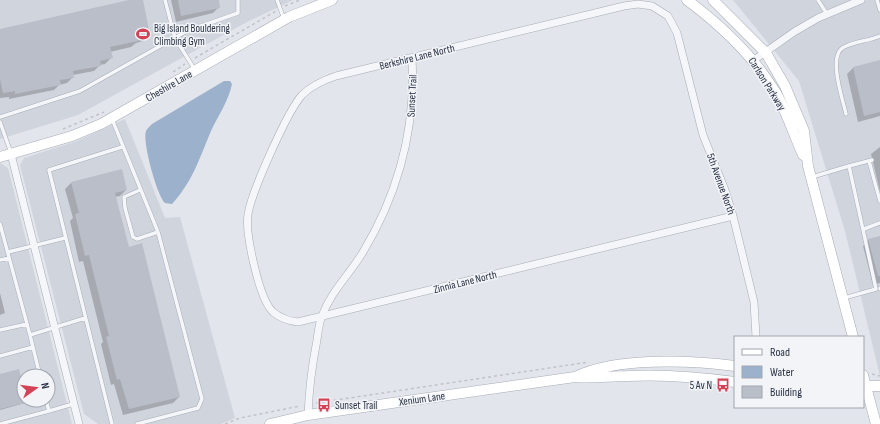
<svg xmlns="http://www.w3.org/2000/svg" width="880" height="424" font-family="'Sofia Sans Condensed',sans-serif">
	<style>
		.built { fill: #d0d4dd; fill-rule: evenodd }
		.water { fill: #9cb2cc }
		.shadow { fill: #0003 }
		.building { fill: #b9bec9 }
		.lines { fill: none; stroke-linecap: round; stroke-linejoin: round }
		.lane-casing { stroke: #a7acb6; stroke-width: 4.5 }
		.street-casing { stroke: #a7acb6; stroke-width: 8 }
		.secondary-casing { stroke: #a7acb6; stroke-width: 11 }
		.path { stroke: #c0c3ca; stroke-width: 1.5; stroke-dasharray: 3 3; stroke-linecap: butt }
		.lane { stroke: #f5f6f9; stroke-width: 3.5 }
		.street { stroke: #f5f6f9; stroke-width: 7 }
		.secondary { stroke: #fff; stroke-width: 10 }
		.labels { text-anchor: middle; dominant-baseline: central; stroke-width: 3; stroke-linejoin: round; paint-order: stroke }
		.poi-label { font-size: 11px; fill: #293244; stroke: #f2f4f8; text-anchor: start }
		.street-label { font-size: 11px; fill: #293244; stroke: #f2f4f8 }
	</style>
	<rect width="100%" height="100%" fill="#e2e5eb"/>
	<path class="built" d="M 0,0 L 293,0 L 247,22 L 78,115 L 0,139 Z
		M 733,0 L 880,0 L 880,376 L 845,231 L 799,81 Z
		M 125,119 L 165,218 L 180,217 L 235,418 L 221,424 L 98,424 L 84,414 L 20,165 L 24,158 L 77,141 Z
		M 0,163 L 8,168 L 72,424 L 0,424 ZM 24,376 L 48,376 L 48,400 L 24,400 Z"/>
	<path class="water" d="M 224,81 L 230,81 L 232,84 C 229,100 218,116 211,131 C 199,159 193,181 172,204 L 165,203 C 157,196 142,141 146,131 C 147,129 150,126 152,124 Z"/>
	<path class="shadow" d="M 134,0 L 142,0 L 149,35 L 143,41 L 136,43 L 131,47 L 110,52 L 111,58 L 105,64 L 100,65 L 94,71 L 73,75 L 73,77 L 67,83 L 59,85 L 54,90 L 9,99 L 9,97 L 0,98 L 0,30 Z
		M 171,0 L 218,0 L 219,7 L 213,13 L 176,22 Z
		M 880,61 L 880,116 L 858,122 L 847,74 L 853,68 Z
		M 880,147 L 880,192 L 871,154 Z
		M 71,183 L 126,190 L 120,196 L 115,197 L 128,248 L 179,397 L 173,403 L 123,415 L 114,384 L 111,385 L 101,344 L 103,342 L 83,261 L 79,262 L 70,221 L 73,218 L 65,189 Z
		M 880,237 L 880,283 L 873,285 L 863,246 L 869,240 Z
		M 0,293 L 5,313 L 0,315 Z
		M 0,375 L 24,394 L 25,403 L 0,410 Z"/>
	<path class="building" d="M 129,0 L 143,0 L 150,35 L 138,38 L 138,41 L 110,47 L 113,58 L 100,61 L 101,66 L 73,71 L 74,78 L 60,80 L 61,85 L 15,94 L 15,91 L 3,93 L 0,79 L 0,29 Z
		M 178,0 L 219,0 L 220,8 L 181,16 Z
		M 880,60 L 880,112 L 864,116 L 853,67 Z
		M 122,169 L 127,190 L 115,193 L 129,247 L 142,243 L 180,397 L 129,409 L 120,379 L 117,380 L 106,337 L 109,336 L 89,255 L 85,256 L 75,214 L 79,213 L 71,182 Z
		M 880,236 L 880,276 L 878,276 L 868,239 Z
		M 19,369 L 24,390 L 24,403 L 0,409 L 0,374 Z"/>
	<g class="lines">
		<g class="lane-casing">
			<path id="lane" d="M 165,0 L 175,38 L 195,70
				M 277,0 L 284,19
				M 818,0 L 827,14
				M 877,0 L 880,10
				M 846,114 C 843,100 827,55 844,47 C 856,41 868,41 880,36
				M 0,117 L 80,91 L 187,31 L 238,13 L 238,0
				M 112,119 L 158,232 L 202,399 L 198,408 L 137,424
				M 0,122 L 11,153
				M 869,161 L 880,201
				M 849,166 L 872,160
				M 812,177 L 849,166 L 876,289 L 844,298
				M 140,190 L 124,197 L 125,208 L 133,237 L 137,239 L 158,232
				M 0,224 L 30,335
				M 864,229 L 880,223
				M 8,252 L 65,238
				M 0,260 L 9,258
				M 880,288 L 880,289
				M 0,330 L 27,324
				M 0,356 L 33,347
				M 40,376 L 30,335 L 85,318
				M 46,400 L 49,411 L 73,404
				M 0,424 L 49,411
				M 112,424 L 49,170 L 122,147"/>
		</g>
		<g class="street-casing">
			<path id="street" d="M 754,60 L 794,32 L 818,18 L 861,0
				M 11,154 L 79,424
				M 733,216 L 298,322 C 289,321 280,318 273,312 C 259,299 245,233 248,214 C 252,191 287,112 302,95 C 312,85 324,80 336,76 L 624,6 L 638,4 L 652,6 L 668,16 L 677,33 L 703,135 L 725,190 L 733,216 L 754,302 L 756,337
				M 308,415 C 309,390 312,365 317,340 C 318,332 319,323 322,316 C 331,291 350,274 363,252 C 399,192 416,128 412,58"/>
		</g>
		<g class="secondary-casing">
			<path id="secondary" d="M 687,0 C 722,26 753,55 776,93 C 787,113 794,135 803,155
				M 713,0 L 766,53 L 785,86 L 804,131 L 808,166 L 853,337
				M 0,157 L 72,136 L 101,124 L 289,17 L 332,0
				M 863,375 L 876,424
				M 575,377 C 593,379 609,376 627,376 C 663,374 699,377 735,382
				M 863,386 L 880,386
				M 270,424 L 308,415 L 575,377 C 616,357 689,360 735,366"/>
		</g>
		<path class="path" d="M 285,6 L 300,0
			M 195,58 L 276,11
			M 173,72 L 185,64
			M 63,129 L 104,112
			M 872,374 L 880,376
			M 316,403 L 589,362
			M 225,424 L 240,418 L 300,406"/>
		<use href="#lane" class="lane"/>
		<use href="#street" class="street"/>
		<use href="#secondary" class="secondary"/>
	</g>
	<defs>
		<g id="stadium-bare" transform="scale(1.08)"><path d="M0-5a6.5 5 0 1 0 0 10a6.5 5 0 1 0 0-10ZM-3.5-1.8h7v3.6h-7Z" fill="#d44355" stroke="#f2f4f8" stroke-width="2.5" paint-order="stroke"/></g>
		<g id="bus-bare" transform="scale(1.08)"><path d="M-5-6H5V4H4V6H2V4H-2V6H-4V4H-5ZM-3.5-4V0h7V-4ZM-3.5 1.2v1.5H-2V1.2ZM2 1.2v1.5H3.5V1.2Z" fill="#d44355" stroke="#f2f4f8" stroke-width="2.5" paint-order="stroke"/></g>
	</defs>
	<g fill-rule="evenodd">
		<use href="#stadium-bare" x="143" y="34"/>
		<use href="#bus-bare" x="723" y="385"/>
		<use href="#bus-bare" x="324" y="405"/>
	</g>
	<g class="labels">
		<g class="poi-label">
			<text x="154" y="28">Big Island Bouldering<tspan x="154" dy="13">Climbing Gym</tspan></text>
			<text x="712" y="385" text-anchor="end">5 Av N</text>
			<text x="335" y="405">Sunset Trail</text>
		</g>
		<g class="street-label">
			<text transform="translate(417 57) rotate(-14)">Berkshire Lane North</text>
			<text transform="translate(767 84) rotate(58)">Carlson Parkway</text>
			<text transform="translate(169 86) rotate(-30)">Cheshire Lane</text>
			<text transform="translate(412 96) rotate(-87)">Sunset Trail</text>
			<text transform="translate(721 184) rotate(70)">5th Avenue North</text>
			<text transform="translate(465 282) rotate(-14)">Zinnia Lane North</text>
			<text transform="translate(422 399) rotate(-8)">Xenium Lane</text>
		</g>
	</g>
	<rect x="734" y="336" width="130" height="72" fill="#f2f4f8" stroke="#a2a6b0"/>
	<rect x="742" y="349" width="20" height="6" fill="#ffffff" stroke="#a2a6b0"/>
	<text x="770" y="356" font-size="12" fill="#293244">Road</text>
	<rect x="742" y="366" width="20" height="12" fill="#9cb2cc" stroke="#a2a6b0"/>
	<text x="770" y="376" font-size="12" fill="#293244">Water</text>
	<rect x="742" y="386" width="20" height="12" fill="#b9bec9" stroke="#a2a6b0"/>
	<text x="770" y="396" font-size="12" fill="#293244">Building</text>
	<g transform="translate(36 388) rotate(76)"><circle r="19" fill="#f2f4f8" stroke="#a2a6b0"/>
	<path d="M0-3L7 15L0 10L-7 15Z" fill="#d44355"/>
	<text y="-6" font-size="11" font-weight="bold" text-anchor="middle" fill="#293244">N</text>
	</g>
</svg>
